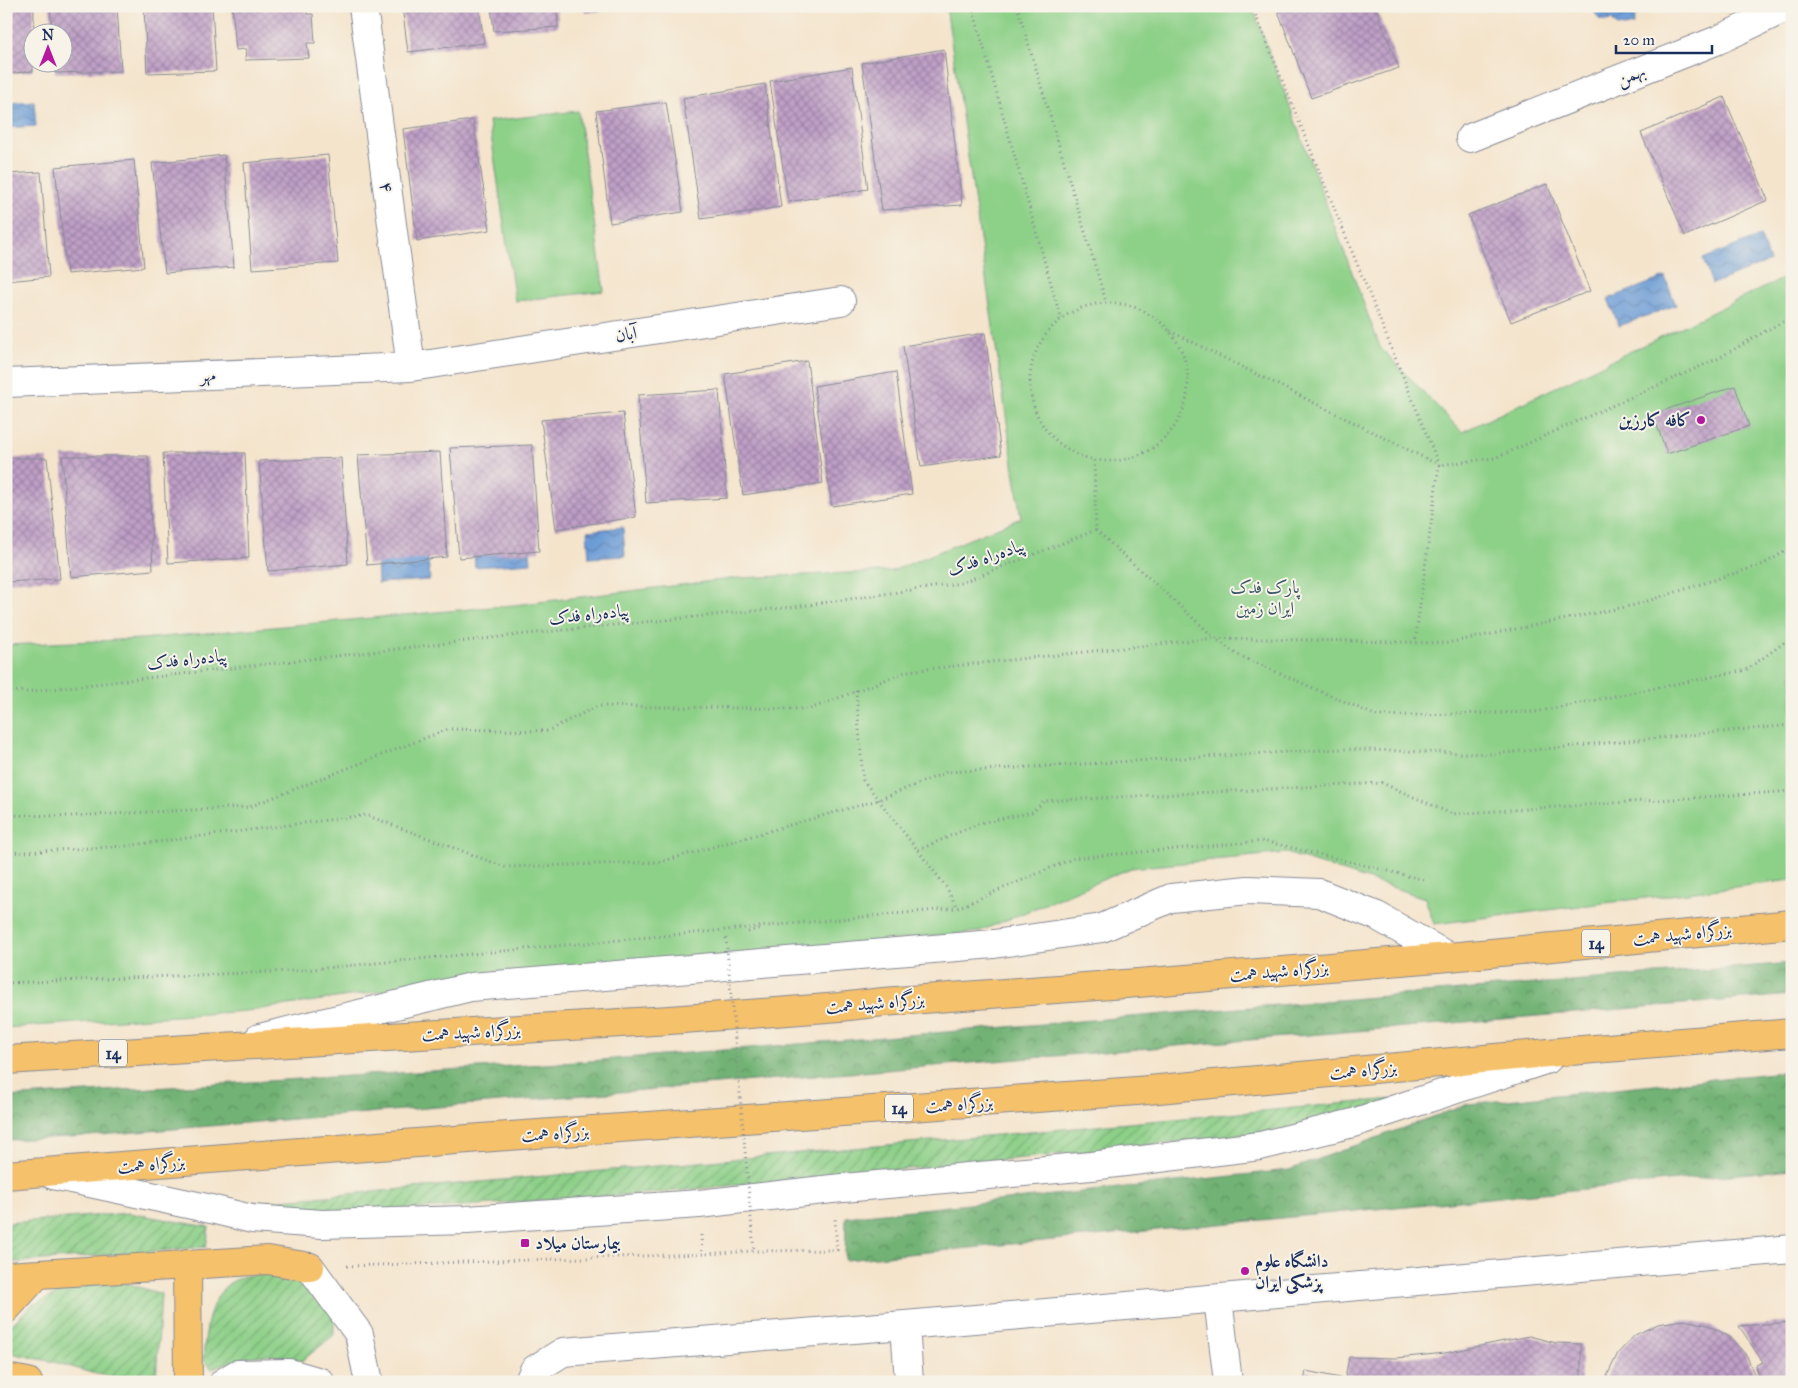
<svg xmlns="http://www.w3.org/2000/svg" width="1798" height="1388" font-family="'IM FELL Great Primer',Amiri,serif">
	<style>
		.forest { fill: url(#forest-crowns); stroke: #467069 }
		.park { fill: #8dd088; stroke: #548073 }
		.garden { fill: url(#garden-furrows); stroke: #548073 }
		.water { fill: url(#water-waves); stroke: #44669a }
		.building { fill: url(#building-cross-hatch) }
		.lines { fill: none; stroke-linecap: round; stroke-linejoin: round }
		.minor-casing { stroke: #888a95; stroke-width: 30 }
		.major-casing { stroke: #888a95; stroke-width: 30 }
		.highway-casing { stroke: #888a95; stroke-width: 30 }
		.path { stroke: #888a95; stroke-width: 3; stroke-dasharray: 1 4; stroke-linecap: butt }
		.minor { stroke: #fff; stroke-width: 28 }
		.major { stroke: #f5c16b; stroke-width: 28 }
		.highway { stroke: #f5c16b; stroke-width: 28 }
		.path-bridge { stroke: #888a95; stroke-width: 3; stroke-dasharray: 1 4; stroke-linecap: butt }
		.poi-dot { fill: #b5179e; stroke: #f7f3e8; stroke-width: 2 }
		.labels { text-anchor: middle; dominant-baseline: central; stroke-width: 4; stroke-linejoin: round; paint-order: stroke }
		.shield { fill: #f7f3e8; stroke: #5d6a87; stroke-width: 1 }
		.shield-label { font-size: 16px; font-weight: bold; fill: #1b2f5e }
		.street-label { font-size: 18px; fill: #1b2f5e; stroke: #f7f3e8 }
		.poi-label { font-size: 18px; font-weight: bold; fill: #1b2f5e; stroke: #f7f3e8; text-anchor: start }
		.park-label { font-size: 18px; fill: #385768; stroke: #f7f3e8 }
	</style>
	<defs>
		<pattern id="forest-crowns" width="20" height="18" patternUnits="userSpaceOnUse" patternTransform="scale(1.25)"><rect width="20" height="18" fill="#72b274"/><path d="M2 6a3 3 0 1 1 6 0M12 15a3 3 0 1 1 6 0" fill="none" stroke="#5d9162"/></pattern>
		<pattern id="garden-furrows" width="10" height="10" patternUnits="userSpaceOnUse" patternTransform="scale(1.25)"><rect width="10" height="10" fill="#8dd088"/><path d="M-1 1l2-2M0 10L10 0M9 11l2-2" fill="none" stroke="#72a972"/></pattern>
		<pattern id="water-waves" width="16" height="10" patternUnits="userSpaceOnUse" patternTransform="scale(1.25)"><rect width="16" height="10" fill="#6c9cd6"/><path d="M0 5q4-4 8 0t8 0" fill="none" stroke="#5880b1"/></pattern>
		<pattern id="building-cross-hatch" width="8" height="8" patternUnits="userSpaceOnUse" patternTransform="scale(1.25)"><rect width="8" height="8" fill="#bf9fc6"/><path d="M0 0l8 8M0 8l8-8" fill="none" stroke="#9a82a4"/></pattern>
	</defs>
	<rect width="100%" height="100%" fill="#f7f3e8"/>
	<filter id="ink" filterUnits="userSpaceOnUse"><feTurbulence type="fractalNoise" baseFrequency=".02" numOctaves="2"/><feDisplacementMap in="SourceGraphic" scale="10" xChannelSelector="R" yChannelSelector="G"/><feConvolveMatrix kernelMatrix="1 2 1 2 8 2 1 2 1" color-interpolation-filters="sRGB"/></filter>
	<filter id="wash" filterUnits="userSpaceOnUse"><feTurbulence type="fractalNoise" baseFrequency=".0096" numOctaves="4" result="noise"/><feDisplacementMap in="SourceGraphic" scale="20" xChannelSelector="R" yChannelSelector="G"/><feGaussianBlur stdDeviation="1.12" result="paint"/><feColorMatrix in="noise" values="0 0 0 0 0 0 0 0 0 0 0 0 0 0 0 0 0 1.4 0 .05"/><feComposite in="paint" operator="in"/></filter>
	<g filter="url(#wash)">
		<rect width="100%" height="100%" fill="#f4e4cc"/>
		<path class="forest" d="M 1792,963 L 1792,995 L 89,1136 L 6,1140 L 6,1097 L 577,1062 Z
			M 1792,1071 L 1792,1169 L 845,1260 L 846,1217 L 1289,1170 L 1468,1104 Z"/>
		<path class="park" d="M 946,6 L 1252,6 L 1380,347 L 1462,432 L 1792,274 L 1792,880 L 1434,924 L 1425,898 L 1286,853 L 1131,868 L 978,932 L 438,983 L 247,1011 L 6,1028 L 6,645 L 141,639 L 514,605 L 738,578 L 892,571 L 1021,518 Z
			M 578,111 L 604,291 L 515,301 L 489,121 Z"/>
		<path class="garden" d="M 1404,1098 L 1283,1130 L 1109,1150 L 653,1193 L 375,1212 L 300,1214 L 238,1204 Z
			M 129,1213 L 209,1227 L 206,1247 L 6,1263 L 6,1223 Z
			M 264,1274 L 287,1275 L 305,1280 L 334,1316 L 334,1335 L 302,1361 C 265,1351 246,1355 212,1369 L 203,1360 C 206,1331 207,1294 237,1279 C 244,1275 256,1275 264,1274 Z
			M 126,1283 L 161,1294 L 156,1382 L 137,1382 L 92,1373 L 58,1363 L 6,1352 L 6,1330 L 32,1305 L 76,1286 Z"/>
		<path class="water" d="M 1591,6 L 1632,7 L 1635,18 L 1633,25 L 1625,27 L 1617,26 L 1612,20 L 1606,21 L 1599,19 Z
			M 34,101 L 36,126 L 6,128 L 6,103 Z
			M 1760,236 L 1770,261 L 1712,284 L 1703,259 Z
			M 1665,277 L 1676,305 L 1619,326 L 1608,299 Z
			M 623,527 L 625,556 L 589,558 L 587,531 Z
			M 529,538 L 531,563 L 475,567 L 473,542 Z
			M 428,558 L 430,580 L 378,583 L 377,563 Z"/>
		<g id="blocks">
			<path class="building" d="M 6,6 L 34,6 L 33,71 L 6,74 Z
				M 50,6 L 117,6 L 121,71 L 55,73 L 54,62 L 62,62 L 62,32 L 52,32 Z
				M 144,6 L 212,6 L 216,71 L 147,73 Z
				M 232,6 L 307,6 L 307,14 L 313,14 L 315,43 L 307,43 L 309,58 L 245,60 L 246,49 L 236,50 Z
				M 402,6 L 479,6 L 484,43 L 408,52 Z
				M 491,6 L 557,6 L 558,27 L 494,31 Z
				M 584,6 L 633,6 L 633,7 L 585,13 Z
				M 1276,6 L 1375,6 L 1399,68 L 1311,98 Z
				M 944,49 L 962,205 L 882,210 L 862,63 Z
				M 852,67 L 868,189 L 788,202 L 770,81 Z
				M 765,84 L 781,207 L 701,219 L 683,98 Z
				M 1724,97 L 1768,200 L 1685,236 L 1641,133 Z
				M 666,102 L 683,212 L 610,223 L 596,111 Z
				M 473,120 L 490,230 L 417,241 L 403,129 Z
				M 224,155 L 234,267 L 165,273 L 152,163 Z
				M 328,155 L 338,263 L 252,269 L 244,163 Z
				M 134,160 L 144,267 L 67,274 L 55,167 Z
				M 41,172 L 49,277 L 6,281 L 6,174 Z
				M 1547,184 L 1590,291 L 1511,322 L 1468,215 Z
				M 985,333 L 1001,455 L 921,467 L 903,346 Z
				M 807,361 L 823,483 L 743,495 L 725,374 Z
				M 896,372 L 912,494 L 832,506 L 814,386 Z
				M 1735,386 L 1749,426 L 1667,454 L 1653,414 Z
				M 719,390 L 727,498 L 646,503 L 638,395 Z
				M 623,413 L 636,517 L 556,529 L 541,420 Z
				M 532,445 L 539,551 L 459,558 L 450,448 Z
				M 440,452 L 447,557 L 367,565 L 358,455 Z
				M 163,453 L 245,453 L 249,558 L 168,563 Z
				M 62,456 L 148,456 L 153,570 L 71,577 Z
				M 6,458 L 47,458 L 60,579 L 6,582 Z
				M 341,458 L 348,564 L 268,571 L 259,461 Z
				M 1683,1320 L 1708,1325 L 1730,1337 L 1747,1356 L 1757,1382 L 1606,1382 L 1607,1376 L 1618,1353 L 1635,1335 L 1658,1324 Z
				M 1792,1322 L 1792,1382 L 1760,1382 L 1756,1365 L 1763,1362 L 1739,1326 Z
				M 1529,1336 L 1556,1343 L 1581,1344 L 1581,1382 L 1304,1382 L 1306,1371 L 1345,1379 L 1349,1357 L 1397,1358 L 1445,1353 Z"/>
		</g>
	</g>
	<g filter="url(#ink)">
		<use href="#blocks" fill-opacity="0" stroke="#888a95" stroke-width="1"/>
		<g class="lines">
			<g class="minor-casing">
				<path id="minor" d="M 363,6 L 411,367
					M 1470,138 L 1718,40 L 1790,6
					M 6,383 L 411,367 L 841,301
					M 259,1038 L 471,987 L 994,944 L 1102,928 L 1171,898 L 1248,890 L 1319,893 L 1377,916 L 1449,957
					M 53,1175 L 211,1209 L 252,1219 L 322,1224 L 467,1220 L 699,1204 L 832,1189 L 1091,1166 L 1260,1146 L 1353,1123 L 1548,1059
					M 310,1267 L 359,1334 L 369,1382
					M 1218,1299 L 1228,1382
					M 905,1325 L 909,1382
					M 224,1382 L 237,1374 L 289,1373 L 320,1382
					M 529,1382 L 534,1370 L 563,1352 L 905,1325 L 1792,1249"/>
			</g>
			<g class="major-casing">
				<path id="major" d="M 187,1264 L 188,1382
					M 6,1276 L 268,1260 L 310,1267
					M 6,1309 L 38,1274
					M 6,1378 L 28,1382"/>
			</g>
			<g class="highway-casing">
				<path id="highway" d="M 6,1060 L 670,1020 L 840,1007 L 883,1002 L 1138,983 L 1449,957 L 1792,924
					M 6,1175 L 494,1137 L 1137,1091 L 1570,1051 L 1792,1033"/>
			</g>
			<path class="path" d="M 972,6 L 1061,319
				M 1017,6 L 1106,302
				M 1252,6 L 1439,465 L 1415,642
				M1030 382a79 79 0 1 1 158 0a79 79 0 1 1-158 0Z
				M 1170,331 L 1439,465 L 1495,458 L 1717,359 L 1792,316
				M 1096,530 L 1215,638 L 1236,654 L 1377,716 L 1535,712 L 1746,670 L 1792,637
				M 856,690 L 863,780 L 947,888 L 957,908 L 1074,858 L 1264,841 L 1425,880
				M 6,691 L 25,692 L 526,634 L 793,607 L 961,583 L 1096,530 L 1094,460
				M 6,815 L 71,816 L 249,807 L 448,729 L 547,731 L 598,706 L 810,709 L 908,671 L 1215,638 L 1447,643 L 1635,605 L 1764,564 L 1792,547
				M 918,850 L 980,823 L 1033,812 L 1044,801 L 1382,783 L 1452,814 L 1792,791
				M 6,853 L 126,846 L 366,815 L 505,867 L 660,862 L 878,800 L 947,772 L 1338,749 L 1492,754 L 1792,725
				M 748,932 L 761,928
				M 6,983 L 292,971 L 957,908
				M 701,1235 L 702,1254
				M 347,1266 L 702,1254 L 754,1251 L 837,1250 L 835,1219"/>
			<use href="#minor" class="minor"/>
			<use href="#major" class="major"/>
			<use href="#highway" class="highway"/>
			<path class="path-bridge" d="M 726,938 L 754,1251"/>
		</g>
	</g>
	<g class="poi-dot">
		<circle cx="1701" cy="420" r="5"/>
		<rect x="520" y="1238" width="10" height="10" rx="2.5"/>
		<circle cx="1245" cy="1271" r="5"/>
	</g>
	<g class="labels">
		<g class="shield">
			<rect x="1582" y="929.5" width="28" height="27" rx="4"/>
			<rect x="99" y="1039.5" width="28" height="27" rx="4"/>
			<rect x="885" y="1094.5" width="28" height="27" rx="4"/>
		</g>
		<g class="shield-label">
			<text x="1596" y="943">14</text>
			<text x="113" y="1053">14</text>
			<text x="899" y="1108">14</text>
		</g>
		<g class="street-label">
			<text transform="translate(1631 75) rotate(-22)">بهمن</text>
			<text transform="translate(387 187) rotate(82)">۴</text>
			<text transform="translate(626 334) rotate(-9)">آبان</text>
			<text transform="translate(208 375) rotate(-2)">مهر</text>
			<text transform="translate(986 557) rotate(-19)">پیاده‌راه فدک</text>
			<text transform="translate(589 614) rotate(-6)">پیاده‌راه فدک</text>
			<text transform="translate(187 659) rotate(-6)">پیاده‌راه فدک</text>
			<text transform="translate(1682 934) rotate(-6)">بزرگراه شهید همت</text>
			<text transform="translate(1279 971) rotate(-5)">بزرگراه شهید همت</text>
			<text transform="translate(875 1003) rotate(-5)">بزرگراه شهید همت</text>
			<text transform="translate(471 1032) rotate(-3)">بزرگراه شهید همت</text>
			<text transform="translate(1363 1070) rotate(-5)">بزرگراه همت</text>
			<text transform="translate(959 1104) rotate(-4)">بزرگراه همت</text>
			<text transform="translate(555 1133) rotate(-4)">بزرگراه همت</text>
			<text transform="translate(151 1164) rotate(-5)">بزرگراه همت</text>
		</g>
		<g class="poi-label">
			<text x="1691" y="420" text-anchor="end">کافه کارزین</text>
			<text x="535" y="1243">بیمارستان میلاد</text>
			<text x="1255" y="1261">دانشگاه علوم<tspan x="1255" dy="21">پزشکی ایران</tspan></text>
		</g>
		<g class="park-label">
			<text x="1265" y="587">پارک فدک<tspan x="1265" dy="21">ایران زمین</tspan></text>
		</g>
	</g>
	<rect width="1798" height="1388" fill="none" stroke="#f7f3e8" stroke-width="25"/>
	<g transform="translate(48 48)"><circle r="24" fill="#f7f3e8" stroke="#9fa5b1"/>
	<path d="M0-4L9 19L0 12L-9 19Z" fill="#b5179e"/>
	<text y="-8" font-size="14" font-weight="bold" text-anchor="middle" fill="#1b2f5e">N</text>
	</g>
	<path d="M1616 45v8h96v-8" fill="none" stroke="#1b2f5e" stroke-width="2.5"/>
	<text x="1623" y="45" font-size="15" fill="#1b2f5e" stroke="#f7f3e8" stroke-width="4" paint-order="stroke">20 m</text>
</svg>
